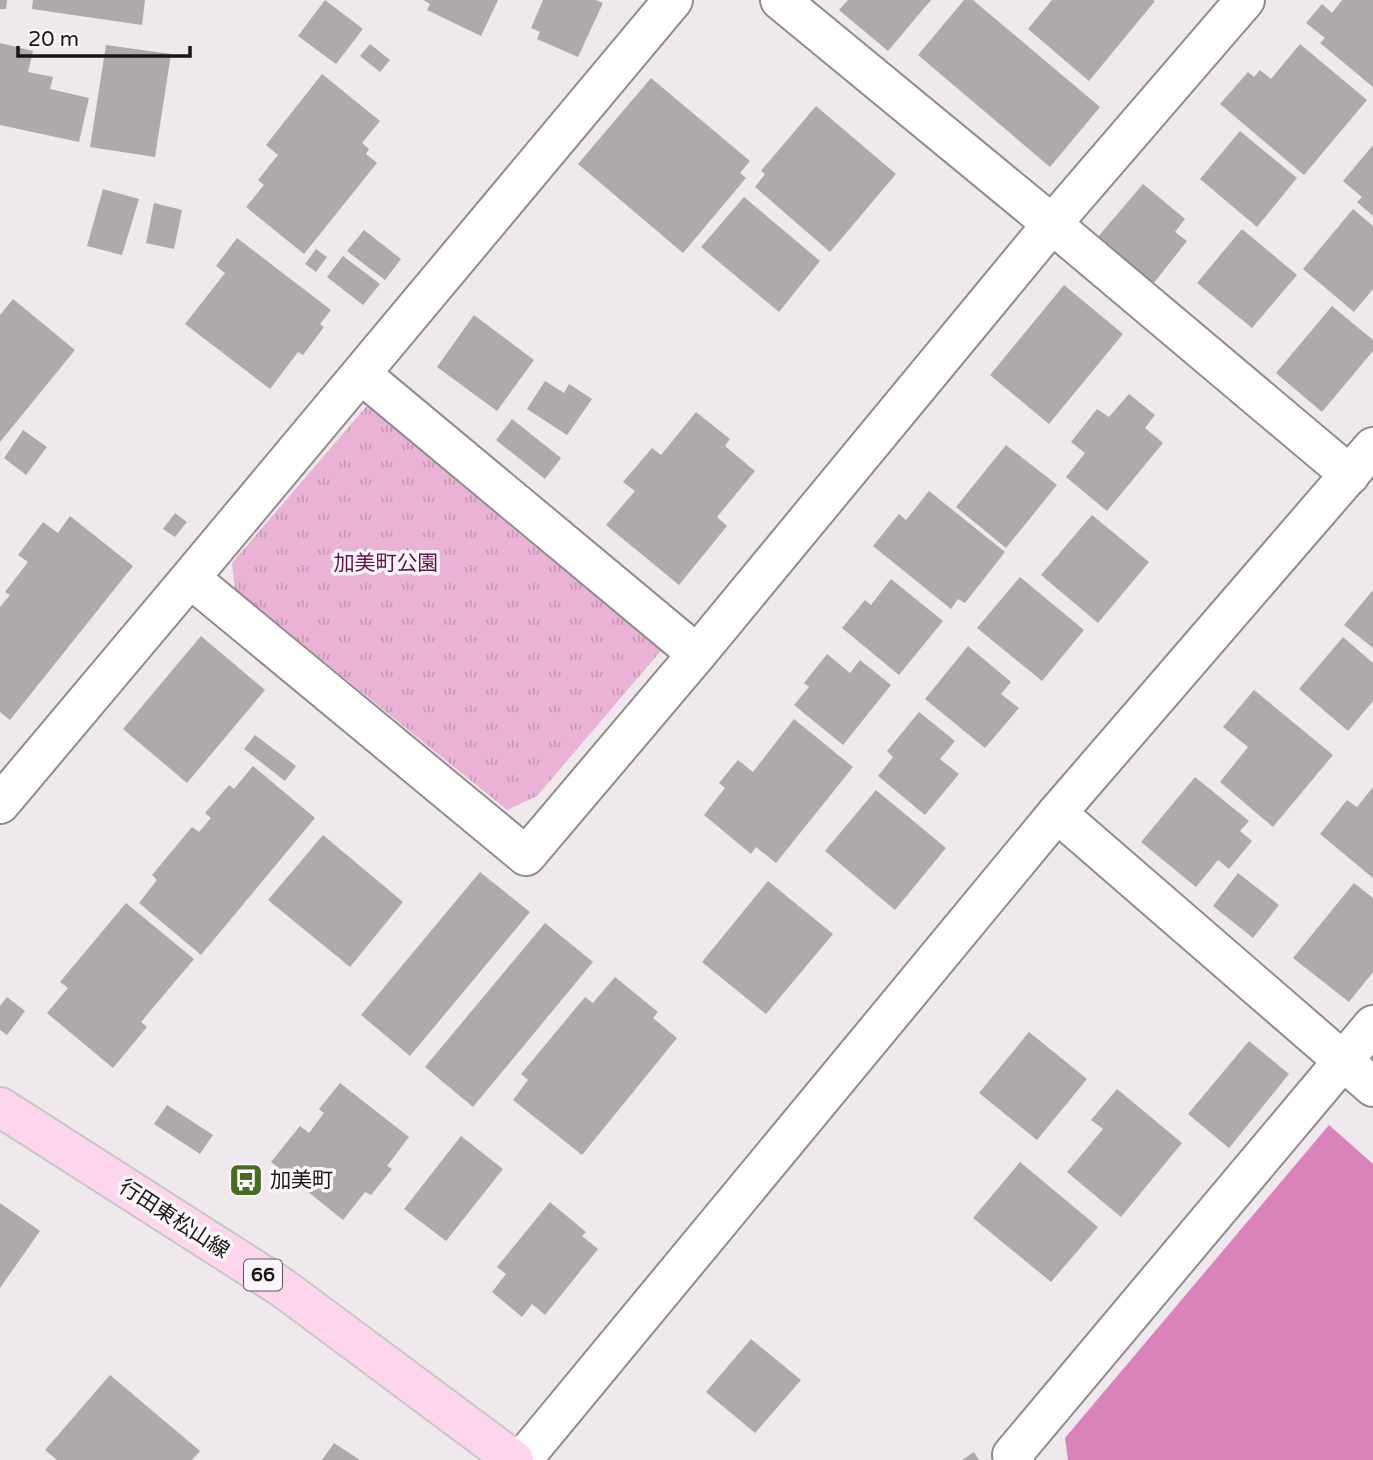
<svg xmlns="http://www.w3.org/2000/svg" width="1373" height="1460" font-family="'Varela Round','Noto Sans JP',sans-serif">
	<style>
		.grass { fill: url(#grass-tufts) }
		.water { fill: #da83bb }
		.building { fill: #afa9ac }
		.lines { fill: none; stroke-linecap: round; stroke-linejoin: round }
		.minor-casing { stroke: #918b8f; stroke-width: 42 }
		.tertiary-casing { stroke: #918b8f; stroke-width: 42 }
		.primary-casing { stroke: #c7c7c7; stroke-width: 42 }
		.minor { stroke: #fff; stroke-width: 38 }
		.tertiary { stroke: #fff; stroke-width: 38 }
		.primary { stroke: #fdd6ee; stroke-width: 38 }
		.labels { text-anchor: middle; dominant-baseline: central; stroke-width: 7; stroke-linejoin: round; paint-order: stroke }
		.shield { fill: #fcf5f9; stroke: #5c585a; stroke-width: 2 }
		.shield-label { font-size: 19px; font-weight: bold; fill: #171516 }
		.park-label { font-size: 21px; fill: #61144c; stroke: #fcf5f9 }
		.poi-label { font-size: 21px; fill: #171516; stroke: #fcf5f9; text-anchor: start }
		.street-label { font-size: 21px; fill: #171516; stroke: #fcf5f9 }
	</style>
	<defs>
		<pattern id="grass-tufts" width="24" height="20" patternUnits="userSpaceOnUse" patternTransform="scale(1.75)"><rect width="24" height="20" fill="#eab2d4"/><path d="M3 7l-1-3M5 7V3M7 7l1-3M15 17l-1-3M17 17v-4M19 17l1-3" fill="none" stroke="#c898b5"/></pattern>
	</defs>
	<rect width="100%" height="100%" fill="#efe8ec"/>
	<path class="grass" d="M 371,401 L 665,646 L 537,796 L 507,810 L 235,589 L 232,563 Z"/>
	<path class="water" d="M 1329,1125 L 1373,1164 L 1373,1460 L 1068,1460 L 1065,1438 Z"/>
	<path class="building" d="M 0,0 L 7,0 L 6,9 L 0,9 Z
		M 33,0 L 145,0 L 142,25 L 32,9 Z
		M 325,0 L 363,29 L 336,64 L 298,36 Z
		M 423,0 L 498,0 L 481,36 L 427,10 L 430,4 Z
		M 543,0 L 596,0 L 603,3 L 578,57 L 537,39 L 540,32 L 531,28 Z
		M 848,0 L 931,0 L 888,51 L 839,10 Z
		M 964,0 L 973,0 L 1100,107 L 1050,167 L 918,55 Z
		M 1052,0 L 1153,0 L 1155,1 L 1089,81 L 1028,29 Z
		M 1342,0 L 1373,0 L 1373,87 L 1320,43 L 1325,38 L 1306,23 L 1322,4 L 1332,13 Z
		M 0,43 L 33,51 L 28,72 L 53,77 L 50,89 L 89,98 L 79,142 L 0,125 Z
		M 370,44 L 390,60 L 380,72 L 360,56 Z
		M 1300,44 L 1367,100 L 1304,175 L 1220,104 L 1248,72 L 1254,77 L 1260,70 L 1271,79 Z
		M 106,45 L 171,54 L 155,157 L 90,147 Z
		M 322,74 L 380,121 L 362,143 L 369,149 L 366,154 L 377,163 L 304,254 L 246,207 L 264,185 L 258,180 L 278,155 L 266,145 Z
		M 651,78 L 750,161 L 740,173 L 746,178 L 683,253 L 578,164 Z
		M 816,106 L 896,174 L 830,252 L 755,187 L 765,174 L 761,171 Z
		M 1240,131 L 1297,178 L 1257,227 L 1200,179 Z
		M 1373,145 L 1373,216 L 1357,202 L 1362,197 L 1343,181 Z
		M 1143,184 L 1185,219 L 1175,232 L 1187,241 L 1153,284 L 1097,238 Z
		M 103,189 L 139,199 L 122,255 L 87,246 Z
		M 744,197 L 820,261 L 779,312 L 701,247 Z
		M 154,203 L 182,210 L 174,249 L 146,243 Z
		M 1353,209 L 1373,226 L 1373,289 L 1354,312 L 1303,269 Z
		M 1242,229 L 1297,275 L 1252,328 L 1197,283 Z
		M 364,230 L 401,259 L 385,280 L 347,251 Z
		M 237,238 L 331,310 L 320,324 L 324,327 L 303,355 L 298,352 L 270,389 L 185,324 L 225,273 L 216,266 Z
		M 316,249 L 327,257 L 316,272 L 305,264 Z
		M 343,256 L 380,284 L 363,305 L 327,277 Z
		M 1064,285 L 1123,334 L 1049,424 L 990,375 Z
		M 13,299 L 75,350 L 0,442 L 0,315 Z
		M 1332,306 L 1373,340 L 1373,351 L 1322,412 L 1276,373 Z
		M 474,315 L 534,360 L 497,411 L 437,367 Z
		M 545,381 L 564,393 L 569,384 L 592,399 L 567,435 L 527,409 Z
		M 1129,394 L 1155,415 L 1145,428 L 1163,443 L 1107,511 L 1066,477 L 1085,453 L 1071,442 L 1097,409 L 1109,417 Z
		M 696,412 L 730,439 L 725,446 L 755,471 L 717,517 L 727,526 L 679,585 L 606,525 L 635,491 L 623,482 L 652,448 L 661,455 Z
		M 512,419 L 561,458 L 545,479 L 496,440 Z
		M 23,430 L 47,447 L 26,475 L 4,458 Z
		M 1006,445 L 1057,485 L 1006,548 L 956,507 Z
		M 929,491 L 1005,552 L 965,603 L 958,599 L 951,609 L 873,546 L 899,514 L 906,520 Z
		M 175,513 L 187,522 L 175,537 L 163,529 Z
		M 1092,515 L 1149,562 L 1098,623 L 1041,575 Z
		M 70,516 L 133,566 L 10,720 L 0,712 L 0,607 L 10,595 L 5,592 L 28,562 L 18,555 L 43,522 L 58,533 Z
		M 1020,577 L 1084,630 L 1042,681 L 977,628 Z
		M 891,579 L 943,621 L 899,675 L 842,628 L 865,600 L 871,605 Z
		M 1373,590 L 1373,648 L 1344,625 Z
		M 201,636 L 265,690 L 187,783 L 123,729 Z
		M 1343,637 L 1373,663 L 1373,701 L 1348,731 L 1299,689 Z
		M 968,646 L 1011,682 L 1001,694 L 1019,708 L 985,748 L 925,699 Z
		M 827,654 L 850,673 L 860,660 L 891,685 L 843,745 L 794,705 L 809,687 L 804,683 Z
		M 1254,690 L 1333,755 L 1273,827 L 1220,782 L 1248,747 L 1223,727 Z
		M 919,712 L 955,741 L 940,759 L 959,774 L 925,815 L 878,776 L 893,757 L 887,751 Z
		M 794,719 L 853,767 L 776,863 L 756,847 L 751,854 L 704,815 L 725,788 L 719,783 L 738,760 L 753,772 Z
		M 255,735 L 296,766 L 285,781 L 244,749 Z
		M 253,766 L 315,818 L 201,955 L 139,903 L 157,880 L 152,875 L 192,827 L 199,832 L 211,818 L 205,813 L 229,785 L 234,789 Z
		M 1195,777 L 1249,821 L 1240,831 L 1252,841 L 1229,869 L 1218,860 L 1196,887 L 1141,842 Z
		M 1373,787 L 1373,878 L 1320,834 L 1347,800 L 1357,807 Z
		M 876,790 L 946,848 L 895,910 L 825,851 Z
		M 323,835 L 403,902 L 350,967 L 268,900 Z
		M 480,872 L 530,912 L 410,1056 L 361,1015 Z
		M 1238,873 L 1279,905 L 1253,938 L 1213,906 Z
		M 768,881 L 833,934 L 766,1014 L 702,962 Z
		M 1354,883 L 1373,898 L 1373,972 L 1349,1002 L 1293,958 Z
		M 126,903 L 194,959 L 141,1022 L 147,1027 L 113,1068 L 47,1013 L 68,988 L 60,982 Z
		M 545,923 L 593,962 L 473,1107 L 425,1067 Z
		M 615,977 L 658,1012 L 653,1018 L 677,1038 L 582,1155 L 513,1100 L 528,1080 L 521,1074 L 585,997 L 593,1003 Z
		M 7,997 L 25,1011 L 7,1035 L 0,1030 L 0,1006 Z
		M 1029,1032 L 1087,1079 L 1037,1140 L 979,1093 Z
		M 1249,1041 L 1289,1074 L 1229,1148 L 1188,1114 Z
		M 340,1083 L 409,1137 L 387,1166 L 392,1169 L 371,1195 L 365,1192 L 343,1220 L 271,1162 L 300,1126 L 309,1133 L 324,1113 L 319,1109 Z
		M 1117,1089 L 1182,1143 L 1121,1217 L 1067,1172 L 1103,1129 L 1091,1120 Z
		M 167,1105 L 213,1135 L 200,1154 L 154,1124 Z
		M 461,1136 L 503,1169 L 446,1241 L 404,1209 Z
		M 1020,1162 L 1098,1227 L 1051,1282 L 973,1218 Z
		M 550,1202 L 586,1232 L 582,1236 L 598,1249 L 545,1315 L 532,1304 L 522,1317 L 492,1292 L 506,1274 L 497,1267 Z
		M 0,1203 L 40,1231 L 0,1288 Z
		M 751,1339 L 801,1380 L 755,1433 L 706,1392 Z
		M 110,1375 L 200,1451 L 192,1460 L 57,1460 L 45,1450 Z
		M 334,1443 L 360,1460 L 322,1460 Z
		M 974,1452 L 979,1460 L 962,1460 Z"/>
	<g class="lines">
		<g class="minor-casing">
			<path id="minor" d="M 780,0 L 1052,224 L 1350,475
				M 361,374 L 697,654
				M 190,578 L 526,856 L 697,654 L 1052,224 L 1245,0
				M 0,804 L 190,578 L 673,0
				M 1057,813 L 1373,1087
				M 1015,1460 L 1012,1455 L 1373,1025"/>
		</g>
		<g class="tertiary-casing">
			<path id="tertiary" d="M 522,1460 L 1057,813 L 1373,447"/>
		</g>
		<g class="primary-casing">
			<path id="primary" d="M 0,1107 L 283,1288 L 514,1460"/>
		</g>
		<use href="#minor" class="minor"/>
		<use href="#tertiary" class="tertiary"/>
		<use href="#primary" class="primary"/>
	</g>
	<defs>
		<g id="bus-square" transform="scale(1.75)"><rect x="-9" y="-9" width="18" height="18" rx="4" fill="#486c24" stroke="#fcf5f9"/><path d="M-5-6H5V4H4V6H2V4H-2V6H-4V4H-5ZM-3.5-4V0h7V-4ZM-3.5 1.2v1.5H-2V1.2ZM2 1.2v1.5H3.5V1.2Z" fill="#fff"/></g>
	</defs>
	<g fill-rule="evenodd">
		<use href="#bus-square" x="246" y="1180"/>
	</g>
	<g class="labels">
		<rect class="shield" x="244" y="1259.5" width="38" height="31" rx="5"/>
		<g class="shield-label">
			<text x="263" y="1275">66</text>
		</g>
		<g class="park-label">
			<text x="386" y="563">加美町公園</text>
		</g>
		<g class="poi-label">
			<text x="270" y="1180">加美町</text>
		</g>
		<g class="street-label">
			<text transform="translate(174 1219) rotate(33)">行田東松山線</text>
		</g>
	</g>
	<path d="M18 46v10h172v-10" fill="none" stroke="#171516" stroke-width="3.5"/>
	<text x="28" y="46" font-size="21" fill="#171516" stroke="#fcf5f9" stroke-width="5" paint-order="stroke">20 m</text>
</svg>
